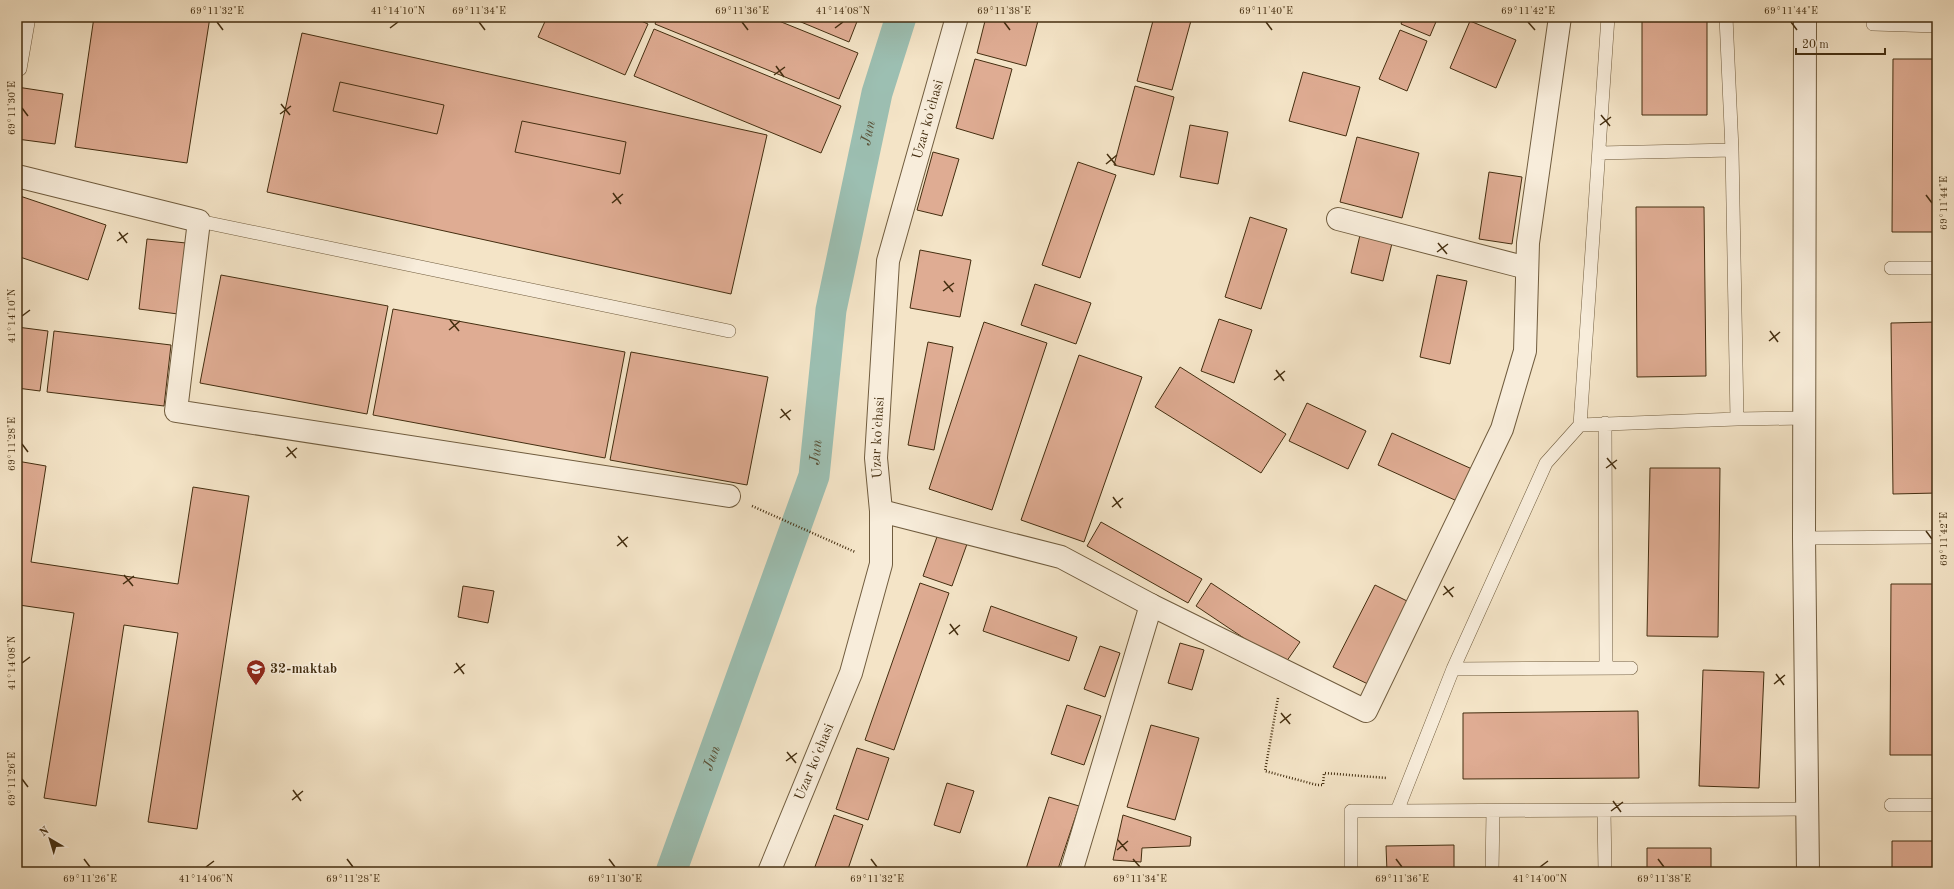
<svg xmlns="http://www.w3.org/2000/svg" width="1954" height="889" font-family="'Old Standard TT',serif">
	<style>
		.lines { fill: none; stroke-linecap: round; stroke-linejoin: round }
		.canal { stroke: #9cbfb2; stroke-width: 31 }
		.building { fill: #dfac93; stroke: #442e10 }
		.lane-casing { stroke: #705c3e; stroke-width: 14 }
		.street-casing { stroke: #705c3e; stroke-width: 24 }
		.path { stroke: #442e10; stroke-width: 2.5; stroke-dasharray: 1 2; stroke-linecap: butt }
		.lane { stroke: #f8eddb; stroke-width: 13 }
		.street { stroke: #f8eddb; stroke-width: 22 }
		.ticks { fill: none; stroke: #442e10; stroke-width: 1.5 }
		.labels { text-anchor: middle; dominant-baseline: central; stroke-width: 3; stroke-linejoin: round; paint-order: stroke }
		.street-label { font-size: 14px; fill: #442e10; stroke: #f8eddb }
		.poi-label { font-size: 14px; font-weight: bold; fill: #442e10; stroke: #f8eddb; text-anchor: start }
		.water-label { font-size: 15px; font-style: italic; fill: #5a5238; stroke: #f8eddb }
		.neatline { fill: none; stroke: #442e10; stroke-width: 1.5 }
		.ticks-label { font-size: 10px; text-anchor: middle; fill: #442e10 }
	</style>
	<rect width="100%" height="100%" fill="#f4e4c7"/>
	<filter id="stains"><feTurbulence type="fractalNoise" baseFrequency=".005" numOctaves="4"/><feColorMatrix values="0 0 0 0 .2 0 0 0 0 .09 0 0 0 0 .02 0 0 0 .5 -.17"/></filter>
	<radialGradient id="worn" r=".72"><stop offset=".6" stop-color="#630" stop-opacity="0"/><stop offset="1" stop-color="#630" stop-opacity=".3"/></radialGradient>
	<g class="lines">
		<path class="canal" id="s1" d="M 671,872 L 814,476 L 831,310 L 877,93 L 901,17"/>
	</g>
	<path class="building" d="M 94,17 L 210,17 L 187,163 L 75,147 Z
		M 547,17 L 632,17 L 648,24 L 625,75 L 538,37 Z
		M 658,17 L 769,17 L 858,53 L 839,99 L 655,24 Z
		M 789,17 L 854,17 L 858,19 L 849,42 Z
		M 986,17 L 1039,17 L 1026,66 L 977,53 Z
		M 1154,17 L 1192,17 L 1172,90 L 1137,81 Z
		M 1404,17 L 1438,17 L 1430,36 L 1401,24 Z
		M 1642,17 L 1707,17 L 1707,115 L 1642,115 Z
		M 1470,21 L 1516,40 L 1496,88 L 1450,68 Z
		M 654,29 L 841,106 L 821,153 L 634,76 Z
		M 1400,30 L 1427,41 L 1407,91 L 1379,79 Z
		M 302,33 L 767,135 L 731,294 L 267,192 Z
		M 975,59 L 1012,69 L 993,139 L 956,128 Z
		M 1893,59 L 1937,59 L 1937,232 L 1892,232 Z
		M 1303,72 L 1360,87 L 1346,136 L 1289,121 Z
		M 340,82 L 444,105 L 437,134 L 333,111 Z
		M 1135,86 L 1174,97 L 1154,175 L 1114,165 Z
		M 17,87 L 63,94 L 55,144 L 17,139 Z
		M 522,121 L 626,142 L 620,174 L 515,152 Z
		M 1190,125 L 1228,132 L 1218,184 L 1180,177 Z
		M 1357,137 L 1419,153 L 1402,218 L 1340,202 Z
		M 933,152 L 959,159 L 942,216 L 917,210 Z
		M 1078,162 L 1116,175 L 1080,278 L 1042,265 Z
		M 1489,172 L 1522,177 L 1512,244 L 1479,239 Z
		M 17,195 L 106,225 L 88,280 L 17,256 Z
		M 1636,207 L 1704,207 L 1706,376 L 1637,377 Z
		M 1250,217 L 1287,229 L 1261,309 L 1225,297 Z
		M 1361,231 L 1393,239 L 1383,281 L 1351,273 Z
		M 147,239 L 186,243 L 178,314 L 139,309 Z
		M 920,250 L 971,260 L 960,317 L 910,308 Z
		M 221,275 L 388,306 L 367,414 L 200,383 Z
		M 1437,275 L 1467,281 L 1450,364 L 1420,357 Z
		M 1035,284 L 1091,303 L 1076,344 L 1021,325 Z
		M 393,309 L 625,352 L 605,458 L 373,415 Z
		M 1219,319 L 1252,330 L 1234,383 L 1201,371 Z
		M 984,322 L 1047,343 L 992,510 L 929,489 Z
		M 1937,322 L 1937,493 L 1893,494 L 1891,323 Z
		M 17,327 L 48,331 L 40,391 L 17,388 Z
		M 54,331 L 171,345 L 164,406 L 47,392 Z
		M 928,342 L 953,347 L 934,450 L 908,445 Z
		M 631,352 L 768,377 L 747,485 L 610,460 Z
		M 1079,355 L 1142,377 L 1084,542 L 1021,520 Z
		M 1180,367 L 1286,434 L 1261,473 L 1155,407 Z
		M 1307,403 L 1366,431 L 1348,469 L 1289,441 Z
		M 1392,433 L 1472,469 L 1457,501 L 1378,465 Z
		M 17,461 L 46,466 L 31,562 L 178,584 L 193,487 L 249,496 L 197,829 L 148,822 L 178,633 L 124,625 L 96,806 L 44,798 L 74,613 L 19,605 L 17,621 Z
		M 1650,468 L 1720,468 L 1718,637 L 1647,636 Z
		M 1101,522 L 1202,579 L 1188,603 L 1087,546 Z
		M 938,534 L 967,544 L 952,586 L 923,576 Z
		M 920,583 L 949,593 L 894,750 L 865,740 Z
		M 1211,583 L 1300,642 L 1284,665 L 1196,606 Z
		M 1891,584 L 1937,584 L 1937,755 L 1890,755 Z
		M 1375,585 L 1415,605 L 1374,687 L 1333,667 Z
		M 463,586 L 494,591 L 488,623 L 458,617 Z
		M 991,606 L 1077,637 L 1069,661 L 983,631 Z
		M 1180,643 L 1204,650 L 1192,690 L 1168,683 Z
		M 1100,646 L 1120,653 L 1105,697 L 1084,689 Z
		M 1703,670 L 1764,672 L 1759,788 L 1699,786 Z
		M 1067,705 L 1101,716 L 1084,765 L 1051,754 Z
		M 1638,711 L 1639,778 L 1463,779 L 1463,713 Z
		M 1151,725 L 1199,738 L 1175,820 L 1127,807 Z
		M 857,748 L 889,758 L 868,820 L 836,809 Z
		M 947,783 L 974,791 L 960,833 L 934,825 Z
		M 1049,797 L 1079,806 L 1057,872 L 1025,872 Z
		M 834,815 L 863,825 L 847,872 L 813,872 Z
		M 1123,815 L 1191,837 L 1190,846 L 1142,848 L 1141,862 L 1113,860 Z
		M 1892,841 L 1937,841 L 1937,872 L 1892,872 Z
		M 1454,845 L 1454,872 L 1387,872 L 1386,846 Z
		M 1647,848 L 1711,848 L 1711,872 L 1647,872 Z"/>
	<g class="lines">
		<g class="lane-casing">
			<path id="lane" d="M 1608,17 L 1580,425 L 1546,463 L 1453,669 L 1397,811 L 1807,809
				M 1874,17 L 1873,24 L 1937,26
				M 20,69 L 29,17
				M 1599,153 L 1732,150
				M 199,221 L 729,331
				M 1891,268 L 1937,268
				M 1737,419 L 1804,418
				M 1605,423 L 1606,668
				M 1580,425 L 1737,419 L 1732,150 L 1726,17
				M 1804,538 L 1937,537
				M 1453,669 L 1631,668
				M 1891,805 L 1937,805
				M 1604,811 L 1605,872
				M 1351,872 L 1351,811 L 1397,811
				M 1492,872 L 1493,811"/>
		</g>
		<g class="street-casing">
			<g id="street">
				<path d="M 1805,17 L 1804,538 L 1808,872"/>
				<path d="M 17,176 L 199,221 L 176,411 L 729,496"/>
				<path d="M 1338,219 L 1527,268"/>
				<path d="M 881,511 L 1061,557 L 1151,605 L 1366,711 L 1502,429 L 1525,351 L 1528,243 L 1560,17"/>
				<path id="s2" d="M 769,872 L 851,673 L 881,564 L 881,511 L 876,458 L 888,261 L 957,17"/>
				<path d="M 1071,872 L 1151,605"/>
			</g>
		</g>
		<path class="path" d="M 752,506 L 855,552
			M 1278,698 L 1265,771 L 1317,785 L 1323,785 L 1324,773 L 1387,778"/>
		<use href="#lane" class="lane"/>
		<use href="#street" class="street"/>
	</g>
	<path class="ticks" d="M 217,22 L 223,30M 479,22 L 485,30M 742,22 L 748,30M 1004,22 L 1010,30M 1266,22 L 1272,30M 1528,22 L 1535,30M 1791,22 L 1797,30M 390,28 L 398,22M 835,28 L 843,22M 776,66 L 784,77M 774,75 L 785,67M 281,104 L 290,115M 22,108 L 28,116M 280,114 L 291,106M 1601,115 L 1610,126M 1600,125 L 1611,117M 1107,154 L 1116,165M 1106,164 L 1117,155M 613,193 L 621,204M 1926,195 L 1932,203M 612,203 L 623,194M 119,232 L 127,243M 117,241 L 128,233M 1438,243 L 1447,254M 1437,252 L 1448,244M 944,281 L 953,292M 943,291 L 954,283M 22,316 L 30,310M 450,320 L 459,331M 449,330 L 460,321M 1770,331 L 1778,342M 1769,341 L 1780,332M 1276,370 L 1284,381M 1274,380 L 1285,371M 781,409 L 790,420M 780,418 L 791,410M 22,444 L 28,452M 287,447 L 296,458M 286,457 L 297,448M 1607,458 L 1616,469M 1606,468 L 1617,460M 1113,497 L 1121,508M 1112,507 L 1123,498M 1926,531 L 1932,539M 618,536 L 627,547M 617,546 L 628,537M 124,575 L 133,586M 123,584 L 134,576M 1444,586 L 1453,597M 1443,595 L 1454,587M 950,624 L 958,635M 949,634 L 960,625M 22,663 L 30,657M 456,663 L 464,674M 454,673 L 465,664M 1776,674 L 1784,685M 1774,684 L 1785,675M 1281,713 L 1290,724M 1280,723 L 1291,714M 787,752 L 796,763M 786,761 L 797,753M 22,779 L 28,787M 293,790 L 301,801M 292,800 L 303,791M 1613,801 L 1621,812M 1611,811 L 1623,802M 1118,840 L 1127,851M 1117,850 L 1128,841M 84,859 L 90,867M 347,859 L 353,867M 609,859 L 615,867M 871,859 L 877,867M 1133,859 L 1140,867M 1396,859 L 1402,867M 1658,859 L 1664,867M 206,867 L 214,861M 1540,867 L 1548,861"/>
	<defs>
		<g id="school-pin" transform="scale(1)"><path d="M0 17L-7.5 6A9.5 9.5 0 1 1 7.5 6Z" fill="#8f2418" stroke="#f8eddb"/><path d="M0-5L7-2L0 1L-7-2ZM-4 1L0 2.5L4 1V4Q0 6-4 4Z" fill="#fff"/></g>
	</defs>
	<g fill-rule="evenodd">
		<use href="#school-pin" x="256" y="669"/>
	</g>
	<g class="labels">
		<g class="street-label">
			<text stroke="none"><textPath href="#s2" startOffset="779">Uzar ko'chasi</textPath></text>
			<text stroke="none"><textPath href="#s2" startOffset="455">Uzar ko'chasi</textPath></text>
			<text stroke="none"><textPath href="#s2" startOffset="119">Uzar ko'chasi</textPath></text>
		</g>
		<g class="poi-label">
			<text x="270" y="669">32-maktab</text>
		</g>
		<g class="water-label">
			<text stroke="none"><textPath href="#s1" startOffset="769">Jun</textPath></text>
			<text stroke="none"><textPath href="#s1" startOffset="445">Jun</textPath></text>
			<text stroke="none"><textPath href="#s1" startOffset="121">Jun</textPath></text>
		</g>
	</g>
	<rect width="1954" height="889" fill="none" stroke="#f4e4c7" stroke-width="44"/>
	<g transform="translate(50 839) rotate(322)" stroke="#f8eddb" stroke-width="3" paint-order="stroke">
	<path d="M0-3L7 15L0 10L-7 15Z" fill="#442e10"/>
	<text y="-6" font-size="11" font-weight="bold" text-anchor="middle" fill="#442e10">N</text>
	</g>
	<path d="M1796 48v6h89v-6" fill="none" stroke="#442e10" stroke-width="2"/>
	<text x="1802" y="48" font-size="12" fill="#442e10" stroke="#f8eddb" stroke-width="3" paint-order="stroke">20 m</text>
	<rect x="22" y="22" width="1910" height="845" class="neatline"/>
	<g class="ticks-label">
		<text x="217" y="14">69°11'32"E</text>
		<text x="398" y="14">41°14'10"N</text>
		<text x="479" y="14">69°11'34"E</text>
		<text x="742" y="14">69°11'36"E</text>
		<text x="843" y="14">41°14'08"N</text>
		<text x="1004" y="14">69°11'38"E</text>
		<text x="1266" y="14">69°11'40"E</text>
		<text x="1528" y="14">69°11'42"E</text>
		<text x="1791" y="14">69°11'44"E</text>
		<text transform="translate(11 108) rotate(-90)" y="4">69°11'30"E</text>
		<text transform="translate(1943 203) rotate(-90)" y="4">69°11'44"E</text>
		<text transform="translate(11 316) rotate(-90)" y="4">41°14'10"N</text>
		<text transform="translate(11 444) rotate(-90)" y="4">69°11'28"E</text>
		<text transform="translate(1943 539) rotate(-90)" y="4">69°11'42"E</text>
		<text transform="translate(11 663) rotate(-90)" y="4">41°14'08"N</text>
		<text transform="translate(11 779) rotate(-90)" y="4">69°11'26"E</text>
		<text x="90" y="882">69°11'26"E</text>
		<text x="206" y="882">41°14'06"N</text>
		<text x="353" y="882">69°11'28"E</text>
		<text x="615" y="882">69°11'30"E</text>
		<text x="877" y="882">69°11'32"E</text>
		<text x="1140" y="882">69°11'34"E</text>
		<text x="1402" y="882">69°11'36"E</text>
		<text x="1540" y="882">41°14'00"N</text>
		<text x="1664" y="882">69°11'38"E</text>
	</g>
	<rect width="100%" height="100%" filter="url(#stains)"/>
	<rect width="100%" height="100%" fill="url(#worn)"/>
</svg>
